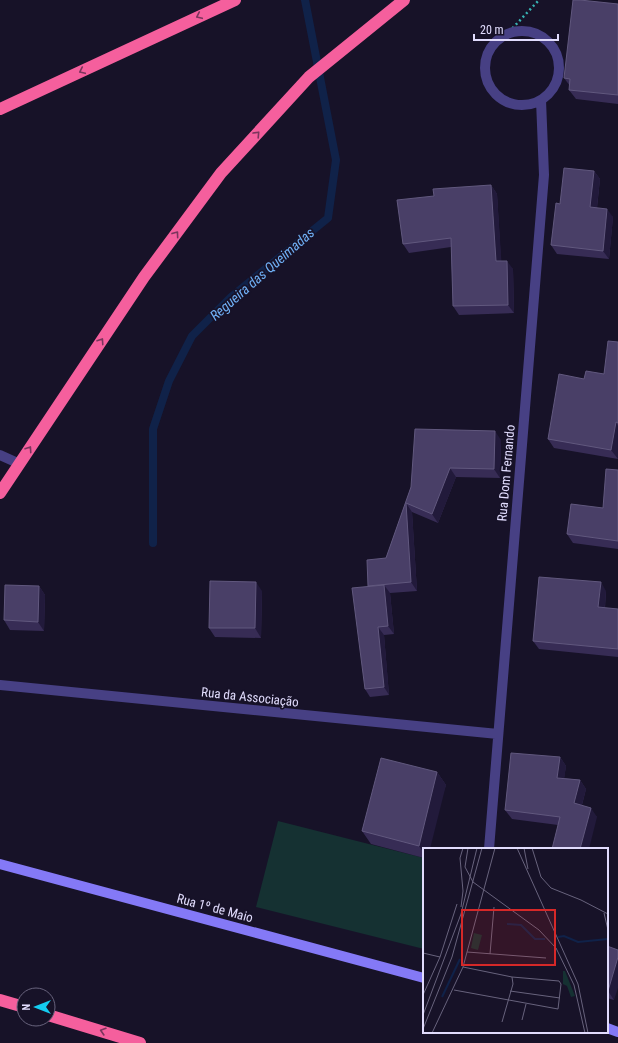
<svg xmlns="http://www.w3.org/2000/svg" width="618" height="1043" font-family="'Roboto Condensed',sans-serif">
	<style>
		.green { fill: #153132 }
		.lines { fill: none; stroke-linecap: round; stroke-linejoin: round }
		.stream { stroke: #102249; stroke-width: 8 }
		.path { stroke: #38b4b4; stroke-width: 2.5; stroke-dasharray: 2 3; stroke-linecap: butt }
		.lane { stroke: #474084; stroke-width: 10 }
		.street { stroke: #474084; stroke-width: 10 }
		.secondary { stroke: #8479f6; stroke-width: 10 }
		.highway { stroke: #f55f9d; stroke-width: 12 }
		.wall { fill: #372c55 }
		.shaded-wall { fill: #221a3b }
		.building { fill: #493f67; stroke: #61587e }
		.oneway { stroke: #7b355d }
		.labels { text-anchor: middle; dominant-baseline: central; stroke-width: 3.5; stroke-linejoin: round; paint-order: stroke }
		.street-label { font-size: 13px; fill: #e1dcfd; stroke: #171228 }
		.water-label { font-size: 14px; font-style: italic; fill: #70b0f6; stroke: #171228 }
		.inset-river { fill: none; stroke: #102249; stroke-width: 2 }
		.inset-road { fill: none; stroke: #68637d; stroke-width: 1 }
		.view { fill: #d62828; fill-opacity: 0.15; stroke: #d62828; stroke-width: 2 }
		.inset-edge { fill: none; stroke: #e1dcfd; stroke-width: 2 }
	</style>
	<rect width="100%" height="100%" fill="#171228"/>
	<path class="green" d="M 278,821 L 424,858 L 424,949 L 256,907 Z"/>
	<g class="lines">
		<path class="stream" d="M 153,543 L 153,429 L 169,381 L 192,336 L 231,297 L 328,218 L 336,160 L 305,0"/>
		<path class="path" d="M 509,32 L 539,0"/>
		<path class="lane" d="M 0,455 L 20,464"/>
		<path class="street" d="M485 68a37 37 0 1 1 74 0a37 37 0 1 1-74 0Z
			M 0,685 L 498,734
			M 489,849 L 544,175 L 541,100"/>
		<path class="secondary" d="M 0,864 L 424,978
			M 607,1028 L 618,1032"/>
		<path class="highway" d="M 0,109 L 235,0
			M 0,493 L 144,277 L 221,173 L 309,77 L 404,0
			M 0,1000 L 24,1007
			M 48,1015 L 140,1043"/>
	</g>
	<path class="wall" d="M 618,4 L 618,104 L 576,99 L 569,90 L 570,86 L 564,78 Z
		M 594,171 L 600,179 L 597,208 L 613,217 L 609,259 L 557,254 L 551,245 L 560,204 Z
		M 491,185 L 497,194 L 501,261 L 513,269 L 514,313 L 459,315 L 453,306 L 451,247 L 409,253 L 403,244 L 434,196 Z
		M 618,342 L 618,459 L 554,448 L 548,439 L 584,379 L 604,374 Z
		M 501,440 L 500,478 L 456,477 L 438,523 L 412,512 L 417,591 L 390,593 L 394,634 L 384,635 L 389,695 L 370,697 L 365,689 L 368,586 L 386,558 L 411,487 Z
		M 618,470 L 618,549 L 573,543 L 567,534 L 603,508 Z
		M 39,586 L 45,595 L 44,631 L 10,630 L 4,620 Z
		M 262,591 L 261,638 L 215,637 L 209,628 Z
		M 606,591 L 605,608 L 618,609 L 618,657 L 539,649 L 533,641 Z
		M 560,757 L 566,766 L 564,778 L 580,780 L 586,789 L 582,805 L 597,817 L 558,825 L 512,819 L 505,810 Z
		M 437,772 L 446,785 L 424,849 L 424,858 L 371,844 L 362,831 Z
		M 607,946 L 614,1000 L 607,998 Z"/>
	<path class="shaded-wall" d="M 594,171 L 600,179 L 596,215 L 590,207 Z
		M 491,185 L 497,194 L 502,270 L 496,261 Z
		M 607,209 L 613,217 L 609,259 L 603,251 Z
		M 507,261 L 513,269 L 514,313 L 508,305 Z
		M 616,422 L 618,426 L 618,459 L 611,450 Z
		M 495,431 L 501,440 L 500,478 L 494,469 Z
		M 450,468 L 456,477 L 438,523 L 432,514 Z
		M 406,503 L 412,512 L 417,591 L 411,582 Z
		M 256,582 L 262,591 L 261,638 L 255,628 Z
		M 601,582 L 606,591 L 604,616 L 598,607 Z
		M 384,585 L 390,593 L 394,634 L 388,626 Z
		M 39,586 L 45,595 L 44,631 L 38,622 Z
		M 378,627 L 384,635 L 389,695 L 384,687 Z
		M 560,757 L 566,766 L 563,787 L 557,778 Z
		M 437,772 L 446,785 L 430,849 L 424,849 L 424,853 L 419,846 Z
		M 580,780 L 586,789 L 580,812 L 574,803 Z
		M 591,808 L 597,817 L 589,849 L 580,849 Z
		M 618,957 L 618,988 L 614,1000 L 608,991 Z"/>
	<path class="building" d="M 573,0 L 580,0 L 618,4 L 618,95 L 569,90 L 570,79 L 564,78 Z
		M 564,168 L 594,171 L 590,207 L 607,209 L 603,251 L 551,245 L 556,203 L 560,204 Z
		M 491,185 L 496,261 L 507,261 L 508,305 L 453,306 L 451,238 L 403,244 L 397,200 L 434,196 L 433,189 Z
		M 608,341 L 618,342 L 618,423 L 616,422 L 611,450 L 548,439 L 559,374 L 584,379 L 586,371 L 604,374 Z
		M 415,429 L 495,431 L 494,469 L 450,468 L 432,514 L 406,503 L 411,582 L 368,586 L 367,560 L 386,558 L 411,487 Z
		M 606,469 L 618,470 L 618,541 L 567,534 L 571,504 L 603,508 Z
		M 539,577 L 601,582 L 598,607 L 618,609 L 618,649 L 533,641 Z
		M 210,581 L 256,582 L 255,628 L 209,628 Z
		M 5,585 L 39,586 L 38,622 L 4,620 Z
		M 384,585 L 388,626 L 378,627 L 384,687 L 365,689 L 352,588 Z
		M 511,753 L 560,757 L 557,778 L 580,780 L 574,803 L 591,808 L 580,849 L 552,849 L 560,817 L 505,810 Z
		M 381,758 L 437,772 L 419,846 L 362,831 Z
		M 607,946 L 618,950 L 618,957 L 608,991 L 607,991 Z"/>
	<defs><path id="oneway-chevron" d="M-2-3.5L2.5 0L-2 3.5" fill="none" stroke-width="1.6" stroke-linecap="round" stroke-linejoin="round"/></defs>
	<g class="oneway">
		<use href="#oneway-chevron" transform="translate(199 16) rotate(155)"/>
		<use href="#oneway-chevron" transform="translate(82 71) rotate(155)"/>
		<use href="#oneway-chevron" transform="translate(257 134) rotate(-47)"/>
		<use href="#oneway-chevron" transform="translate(176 234) rotate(-54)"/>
		<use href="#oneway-chevron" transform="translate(101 341) rotate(-56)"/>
		<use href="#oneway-chevron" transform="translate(29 449) rotate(-56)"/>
		<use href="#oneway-chevron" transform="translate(103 1031) rotate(-163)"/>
	</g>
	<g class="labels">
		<g class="street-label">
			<text transform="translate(506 473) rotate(-85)">Rua Dom Fernando</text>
			<text transform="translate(250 697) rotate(6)">Rua da Associação</text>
			<text transform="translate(215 908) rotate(15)">Rua 1º de Maio</text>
		</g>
		<g class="water-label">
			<text transform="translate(262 274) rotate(-41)">Regueira das Queimadas</text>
		</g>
	</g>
	<g transform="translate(423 848)">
		<rect width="185" height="185" fill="#171228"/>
		<path d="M 51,85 L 59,87 L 55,102 L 48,100 ZM 140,123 L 142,123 L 152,148 L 148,149 L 144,138 L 140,136 Z" fill="#153132"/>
		<path class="inset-river" d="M 84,76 L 98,77 L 112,91 L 122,91M 135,89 L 141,88 L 155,94 L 185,91M 19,149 L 37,111"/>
		<path class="inset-road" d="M 45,0 L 42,19 L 50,34 L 116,82 L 133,100 L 151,137 L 162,185M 94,0 L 155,136 L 165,185M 101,0 L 105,21M 109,0 L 118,29 L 128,40 L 158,52 L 185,66M 38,59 L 40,43 L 37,10 L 40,0M 181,65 L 185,82M 44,104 L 123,110M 0,105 L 17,109M 67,106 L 71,59M 31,142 L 135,161 L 138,136 L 136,133 L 89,129 L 40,119M 87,143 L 137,150M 0,147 L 17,109 L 34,56M 0,167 L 38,66 L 54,0M 99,172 L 103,156M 79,174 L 90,136 L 89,129M 0,181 L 29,109 L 59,0M 9,185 L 40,119 L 72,0"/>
		<path class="view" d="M 39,62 L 132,62 L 132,117 L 39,117 Z"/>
		<rect width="185" height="185" class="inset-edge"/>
	</g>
	<g transform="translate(36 1007) rotate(270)"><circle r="19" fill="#171228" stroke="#68637d"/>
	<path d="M0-3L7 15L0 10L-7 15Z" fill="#14ccf0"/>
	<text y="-6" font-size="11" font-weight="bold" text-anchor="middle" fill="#e1dcfd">N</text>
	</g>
	<path d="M474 34v6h84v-6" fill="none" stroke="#e1dcfd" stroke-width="2"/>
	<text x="480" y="34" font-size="12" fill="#e1dcfd" stroke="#171228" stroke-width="3" paint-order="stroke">20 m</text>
</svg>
